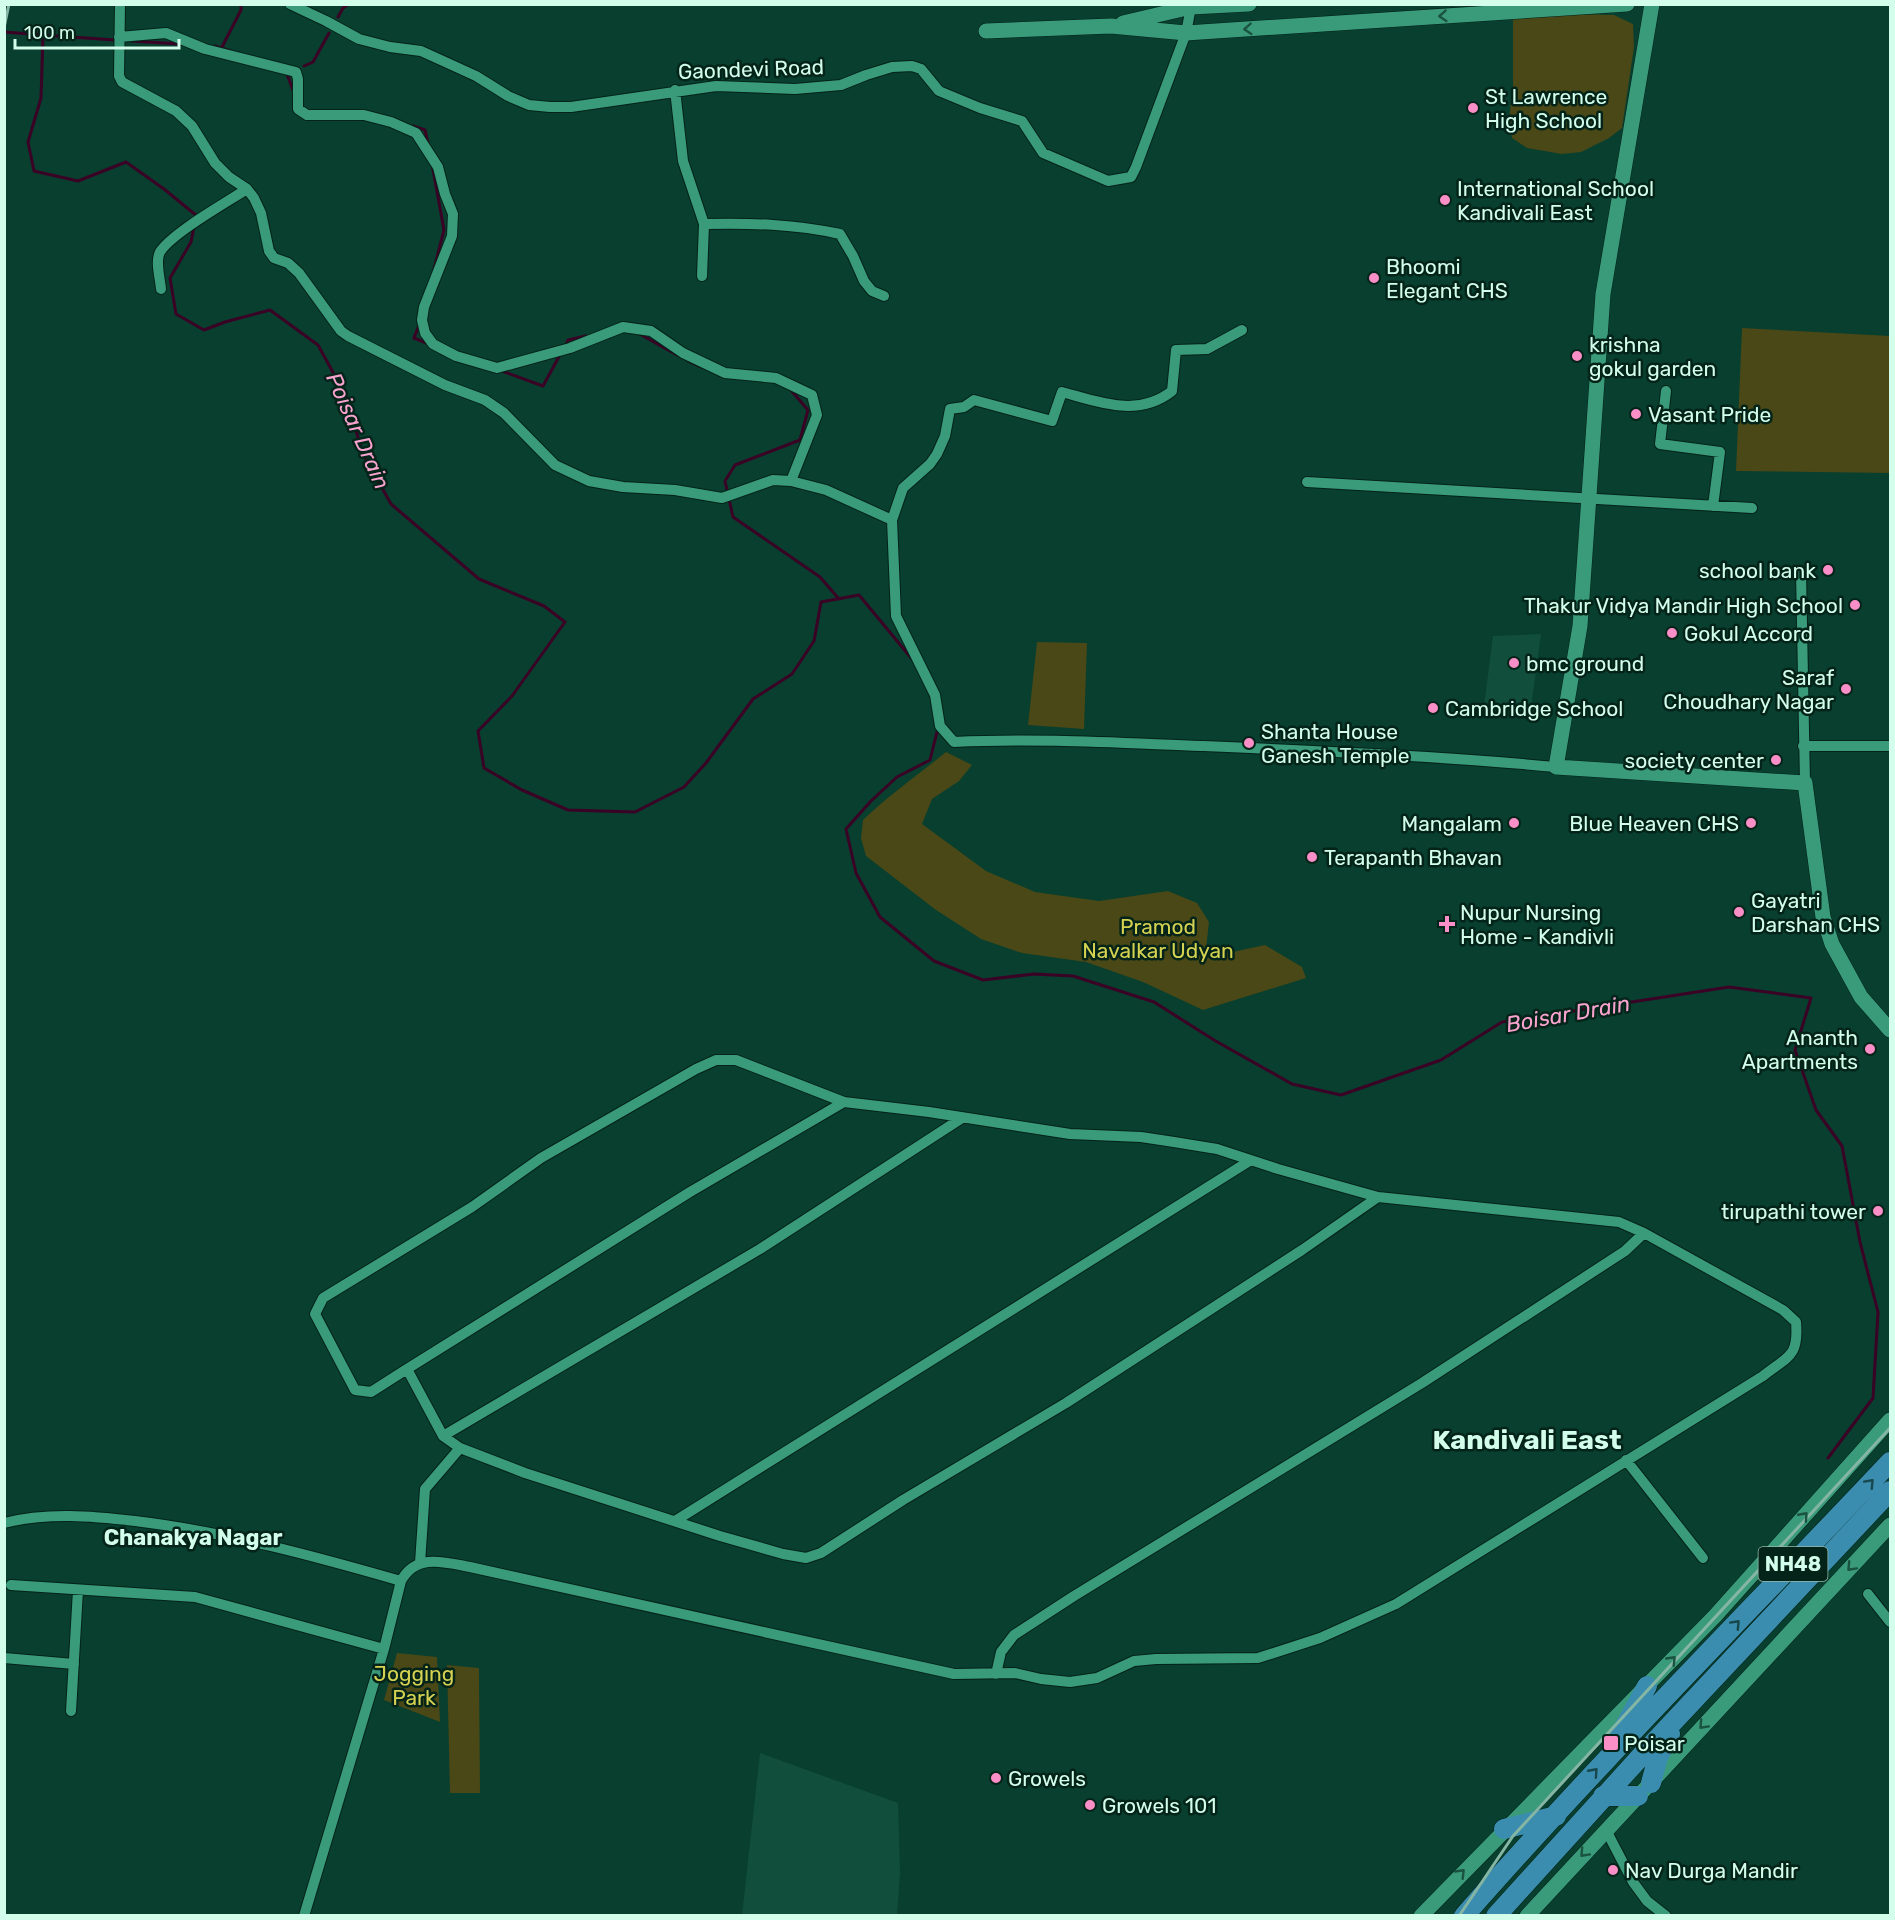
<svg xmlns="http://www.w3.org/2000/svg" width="1895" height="1920" font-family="Rubik,sans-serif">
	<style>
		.built { fill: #114e3c }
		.green { fill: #494816 }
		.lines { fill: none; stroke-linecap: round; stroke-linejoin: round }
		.stream { stroke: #3a0225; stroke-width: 3 }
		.street-casing { stroke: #042319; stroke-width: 12 }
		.secondary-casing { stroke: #042319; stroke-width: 16 }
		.highway-casing { stroke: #042319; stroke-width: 21 }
		.street { stroke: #3a9b7b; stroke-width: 10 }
		.secondary { stroke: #3a9b7b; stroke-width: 15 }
		.highway { stroke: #3a8dae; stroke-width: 20 }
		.rail { stroke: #85b6a4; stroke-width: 3 }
		.oneway { stroke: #1a5340 }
		.oneway2 { stroke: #17484d }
		.poi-dot { fill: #fa8fc7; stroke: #042319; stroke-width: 2 }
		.labels { text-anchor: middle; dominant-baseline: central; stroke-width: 5; stroke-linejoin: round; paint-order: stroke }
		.shield { fill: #042319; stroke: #94bcac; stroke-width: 1.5 }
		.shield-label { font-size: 20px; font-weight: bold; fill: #d2feeb }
		.street-label { font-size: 21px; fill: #d2feeb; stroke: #042319 }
		.poi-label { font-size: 21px; fill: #d2feeb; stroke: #042319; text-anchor: start }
		.park-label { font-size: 21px; fill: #d5d251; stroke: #042319 }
		.water-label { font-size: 22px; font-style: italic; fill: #f8a4cf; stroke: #042319 }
		.neighbourhood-label { font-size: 22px; font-weight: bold; fill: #d2feeb; stroke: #042319 }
		.district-label { font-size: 27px; font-weight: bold; fill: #d2feeb; stroke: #042319 }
	</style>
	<rect width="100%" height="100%" fill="#083f2f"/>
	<path class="built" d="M 1541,634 L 1531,708 L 1484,706 L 1493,636 Z
		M 760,1753 L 898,1803 L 900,1873 L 897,1915 L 742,1915 Z"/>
	<path class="green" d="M 1574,14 L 1614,15 L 1633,24 L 1634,47 L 1622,128 L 1609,138 L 1581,152 L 1562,154 L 1527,148 L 1512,138 L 1509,120 L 1513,85 L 1513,19 L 1545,15 Z
		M 1742,328 L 1890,336 L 1890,473 L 1736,471 Z
		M 1037,642 L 1087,643 L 1084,729 L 1028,725 Z
		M 946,752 L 972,765 L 959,781 L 932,799 L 922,824 L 986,871 L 1035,892 L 1099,901 L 1168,891 L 1197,903 L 1209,922 L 1205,958 L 1265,945 L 1302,967 L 1306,978 L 1203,1010 L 1143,982 L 1086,962 L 1022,953 L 981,939 L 936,910 L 866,856 L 861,838 L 863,820 C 889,795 918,775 946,752 Z
		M 397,1653 L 437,1657 L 440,1722 L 384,1700 Z
		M 447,1665 L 479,1668 L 480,1793 L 450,1793 Z"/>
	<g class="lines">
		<path class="stream" d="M 338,17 L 343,8 L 349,4
			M 4,32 L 43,35 L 41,98 L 28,142 L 34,171 L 78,181 L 126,162 L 164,189 L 197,216 L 196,218
			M 43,35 L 115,40
			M 131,41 L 181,44
			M 215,46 L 231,51
			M 222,47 L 241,10 L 241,4
			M 304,66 L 313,62 L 329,33
			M 287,74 L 294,93
			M 413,126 L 425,130 L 428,143
			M 432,164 L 444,230 L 434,269
			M 194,227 L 191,242 L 170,278 L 176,314 L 204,330 L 225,322 L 270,310 L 318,345 L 347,398 L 362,452 L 391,504 L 479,579 L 544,606 L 565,622 L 512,696 L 478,731 L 484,768 L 522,790 L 568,810 L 635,812 L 684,787 L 706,763 L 753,699 L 792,674 L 814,641 L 821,602 L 859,595 L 912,659
			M 419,325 L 414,338 L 429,344
			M 638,333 L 677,355
			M 566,345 L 568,340 L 586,336
			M 688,361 L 701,367
			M 499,370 L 543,386 L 561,353
			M 790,389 L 808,410 L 800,440 L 735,465 L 725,481 L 733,517 L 820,577 L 839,599
			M 938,728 L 930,760 L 897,777 L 871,801 L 846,829 L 856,873 L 880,917 L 934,961 L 983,980 L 1034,974 L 1073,976 L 1154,1002 L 1214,1040 L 1292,1084 L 1341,1095 L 1441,1060 L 1502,1022 L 1729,987 L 1811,998 L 1795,1050 L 1816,1110 L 1842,1146 L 1860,1242 L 1878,1312 L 1873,1398 L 1828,1458"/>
		<g class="street-casing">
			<path id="street" d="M 120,4 L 119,76 L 122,82 L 176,111 L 192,126 L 215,163 L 229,177 L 247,189 L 254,198 L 261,213 L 269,251 L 274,258 L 288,263 L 299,273 L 341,331 L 348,336 L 445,385 L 485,400 L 504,413 L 555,465 L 589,481 L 623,487 L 675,490 L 722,498 L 773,480 L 791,481 L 826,490 L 892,520
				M 290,4 L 326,21 L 359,39 L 390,47 L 421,51 L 476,76 L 508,96 L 529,105 L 550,107 L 571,107 L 716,86 L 795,89 L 841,85 L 866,75 L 892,67 L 912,66 L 921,69 L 939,91 L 980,108 L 1022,121 L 1043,153 L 1108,181 L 1131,177 L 1136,167 L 1186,33 L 1191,7
				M 119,37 L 166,33 L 205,49 L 296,72 L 298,79 L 298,109 L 307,115 L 364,115 L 391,122 L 416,133 L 438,167 L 445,194 L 453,214 L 452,236 L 424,307 L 422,320 L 425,333 L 433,344 L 456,356 L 497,368 L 570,348 L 623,327 L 651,331 L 683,353 L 725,373 L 776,378 L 812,395 L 817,415 L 791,481
				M 675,90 L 683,161 L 704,224 L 702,276
				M 704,224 C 751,223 795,224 840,234 L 853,256 L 864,281 L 872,291 L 884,296
				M 161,289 C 160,278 155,261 160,252 C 172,233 227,202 247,189
				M 1242,330 L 1207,349 L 1176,350 L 1172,391 C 1138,418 1099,402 1062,392 L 1052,421 L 974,400 L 964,407 L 950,409 L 945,436 L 937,454 L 930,464 L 903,488 L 892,520 L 896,616 L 935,695 L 940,726 L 954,742 C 1036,738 1119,743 1201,746 C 1319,751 1438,756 1556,767
				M 1666,391 L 1660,444 L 1720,452 L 1713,506
				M 1307,482 L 1752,508
				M 1801,572 L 1805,783
				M 1803,746 L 1890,746
				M 407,1369 L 690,1192 L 844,1102
				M 443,1436 L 760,1249 L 962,1118
				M 1626,1460 L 1703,1558
				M 675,1521 L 1251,1160
				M 4,1523 C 47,1512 92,1516 135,1521 C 226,1532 314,1556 401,1581
				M 420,1563 L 425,1489 L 460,1448
				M 11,1585 L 195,1597 L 384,1649
				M 1868,1594 L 1890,1622
				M 4,1658 L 74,1664
				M 996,1674 L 1001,1652 L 1014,1635 L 1074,1596 L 1422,1383 L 1625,1251 L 1644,1233
				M 71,1711 L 78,1590
				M 1606,1830 L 1633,1882 L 1647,1901 L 1666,1916
				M 304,1916 L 384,1649 L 401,1581 C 416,1553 444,1562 470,1567 L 954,1674 L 1015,1673 L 1041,1679 L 1070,1682 L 1097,1678 L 1134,1661 L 1156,1659 L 1258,1658 L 1320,1638 L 1396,1604 L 1763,1376 C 1788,1356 1799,1357 1796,1322 L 1783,1310 L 1644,1233 L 1619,1222 L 1378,1197 L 1278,1169 L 1217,1149 L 1174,1142 L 1141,1137 L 1070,1134 L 929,1112 L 844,1102 L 736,1060 L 716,1060 L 696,1069 L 541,1158 L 472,1207 L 323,1298 L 315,1314 L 355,1390 L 371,1392 L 407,1369 L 443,1436 L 460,1448 L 525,1473 L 720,1536 L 783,1554 L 806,1558 L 821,1553 L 903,1500 L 1066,1403 L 1302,1250 L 1378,1197"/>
		</g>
		<g class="secondary-casing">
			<path id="secondary" d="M 1652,4 L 1603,294 L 1580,626 L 1556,767 L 1805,783 L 1823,917 L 1832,944 L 1861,997 L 1890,1030
				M 1123,23 L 1191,7 L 1249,4
				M 986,31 L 1111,26 L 1186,33 L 1627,4
				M 1421,1916 L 1715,1616 L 1890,1420
				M 1527,1916 L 1890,1525"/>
		</g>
		<g class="highway-casing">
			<path id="highway" d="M 1619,1737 L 1647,1686
				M 1651,1783 L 1658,1757 L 1670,1734
				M 1603,1796 L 1638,1796
				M 1504,1829 L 1556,1816
				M 1464,1916 C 1601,1760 1748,1613 1890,1462
				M 1496,1916 L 1642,1755 L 1890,1491"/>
		</g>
		<use href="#street" class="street"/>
		<use href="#secondary" class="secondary"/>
		<use href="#highway" class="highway"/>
		<path class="rail" d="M 4,28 L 9,4
			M 1459,1916 L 1513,1836 L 1890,1428"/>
	</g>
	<defs><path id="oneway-chevron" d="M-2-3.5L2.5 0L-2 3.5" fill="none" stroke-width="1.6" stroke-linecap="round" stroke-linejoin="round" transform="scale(1.5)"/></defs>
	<g class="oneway">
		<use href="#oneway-chevron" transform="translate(1443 16) rotate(176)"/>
		<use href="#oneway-chevron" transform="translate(1248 29) rotate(176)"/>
		<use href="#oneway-chevron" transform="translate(1804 1516) rotate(-48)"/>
		<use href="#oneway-chevron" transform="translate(1851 1567) rotate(133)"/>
		<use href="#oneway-chevron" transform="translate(1672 1660) rotate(-46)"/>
		<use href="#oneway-chevron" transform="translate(1703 1725) rotate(133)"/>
		<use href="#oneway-chevron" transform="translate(1584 1853) rotate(133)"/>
		<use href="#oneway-chevron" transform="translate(1461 1873) rotate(-46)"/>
	</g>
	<g class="oneway2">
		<use href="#oneway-chevron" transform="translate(1870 1483) rotate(-47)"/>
		<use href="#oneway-chevron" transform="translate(1736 1624) rotate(-47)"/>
		<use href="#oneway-chevron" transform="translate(1594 1772) rotate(-48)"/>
	</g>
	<g class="poi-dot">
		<circle cx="1473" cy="108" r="6"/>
		<circle cx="1445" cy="200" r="6"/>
		<circle cx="1374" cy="278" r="6"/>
		<circle cx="1577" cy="356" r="6"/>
		<circle cx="1636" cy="414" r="6"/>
		<circle cx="1828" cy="570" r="6"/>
		<circle cx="1855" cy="605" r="6"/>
		<circle cx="1672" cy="633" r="6"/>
		<circle cx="1514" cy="663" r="6"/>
		<circle cx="1846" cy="689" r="6"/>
		<circle cx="1433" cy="708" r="6"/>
		<circle cx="1249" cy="743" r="6"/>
		<circle cx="1776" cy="760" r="6"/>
		<circle cx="1514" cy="823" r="6"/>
		<circle cx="1751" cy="823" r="6"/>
		<circle cx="1312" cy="857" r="6"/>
		<circle cx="1739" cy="912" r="6"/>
		<path d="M1444 915h6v6h6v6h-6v6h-6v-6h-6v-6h6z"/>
		<circle cx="1870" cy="1049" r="6"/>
		<circle cx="1878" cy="1211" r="6"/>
		<rect x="1603" y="1735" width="16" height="16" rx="3"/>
		<circle cx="996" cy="1778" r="6"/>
		<circle cx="1090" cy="1805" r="6"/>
		<circle cx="1613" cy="1870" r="6"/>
	</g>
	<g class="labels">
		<rect class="shield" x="1758.5" y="1547" width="69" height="34" rx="4.5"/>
		<g class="shield-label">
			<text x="1793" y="1564">NH48</text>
		</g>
		<g class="street-label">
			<text transform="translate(751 69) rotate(-2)">Gaondevi Road</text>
		</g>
		<g class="poi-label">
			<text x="1485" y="96">St Lawrence<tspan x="1485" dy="24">High School</tspan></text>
			<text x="1457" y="188">International School<tspan x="1457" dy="24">Kandivali East</tspan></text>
			<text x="1386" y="266">Bhoomi<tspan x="1386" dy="24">Elegant CHS</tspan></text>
			<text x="1589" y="344">krishna<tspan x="1589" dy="24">gokul garden</tspan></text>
			<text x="1648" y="414">Vasant Pride</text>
			<text x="1816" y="570" text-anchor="end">school bank</text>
			<text x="1843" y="605" text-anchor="end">Thakur Vidya Mandir High School</text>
			<text x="1684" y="633">Gokul Accord</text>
			<text x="1526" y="663">bmc ground</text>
			<text x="1834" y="677" text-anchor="end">Saraf<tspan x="1834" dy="24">Choudhary Nagar</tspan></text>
			<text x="1445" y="708">Cambridge School</text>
			<text x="1261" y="731">Shanta House<tspan x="1261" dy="24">Ganesh Temple</tspan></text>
			<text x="1764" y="760" text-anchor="end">society center</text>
			<text x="1502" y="823" text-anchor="end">Mangalam</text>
			<text x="1739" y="823" text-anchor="end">Blue Heaven CHS</text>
			<text x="1324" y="857">Terapanth Bhavan</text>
			<text x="1751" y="900">Gayatri<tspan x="1751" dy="24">Darshan CHS</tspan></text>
			<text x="1460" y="912">Nupur Nursing<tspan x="1460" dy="24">Home - Kandivli</tspan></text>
			<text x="1858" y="1037" text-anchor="end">Ananth<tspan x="1858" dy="24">Apartments</tspan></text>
			<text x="1866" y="1211" text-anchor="end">tirupathi tower</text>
			<text x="1624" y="1743">Poisar</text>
			<text x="1008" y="1778">Growels</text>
			<text x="1102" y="1805">Growels 101</text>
			<text x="1625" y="1870">Nav Durga Mandir</text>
		</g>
		<g class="park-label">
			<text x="1158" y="926">Pramod<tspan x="1158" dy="24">Navalkar Udyan</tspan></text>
			<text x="414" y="1673">Jogging<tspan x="414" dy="24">Park</tspan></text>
		</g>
		<g class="water-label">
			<text transform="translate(358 431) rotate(66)">Poisar Drain</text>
			<text transform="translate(1568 1014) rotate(-10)">Boisar Drain</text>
		</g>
		<g class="neighbourhood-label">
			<text x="193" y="1537">Chanakya Nagar</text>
		</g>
		<g class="district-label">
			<text x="1527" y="1440">Kandivali East</text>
		</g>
	</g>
	<rect width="1895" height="1920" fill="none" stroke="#d2feeb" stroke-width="12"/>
	<path d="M15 39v9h164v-9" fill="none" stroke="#d2feeb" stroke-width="3"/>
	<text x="24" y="39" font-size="18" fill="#d2feeb" stroke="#042319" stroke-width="4.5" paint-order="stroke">100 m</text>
</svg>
